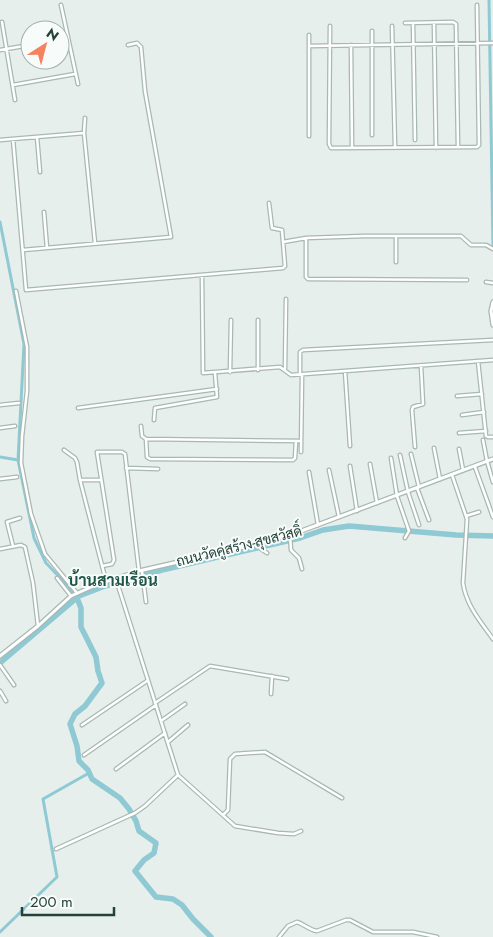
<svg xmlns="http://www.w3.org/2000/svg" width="493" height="937" font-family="Jost,Sarabun,sans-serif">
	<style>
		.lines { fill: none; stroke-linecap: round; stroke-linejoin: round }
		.canal { stroke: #8ec9d4; stroke-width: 3 }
		.river { stroke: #8ec9d4; stroke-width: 5.5 }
		.minor-casing { stroke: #a8b8b2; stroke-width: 5 }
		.tertiary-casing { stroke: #a8b8b2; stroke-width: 5.5 }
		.minor { stroke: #fff; stroke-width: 2.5 }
		.tertiary { stroke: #fff; stroke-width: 3 }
		.labels { text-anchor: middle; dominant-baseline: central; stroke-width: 4; stroke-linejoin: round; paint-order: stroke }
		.street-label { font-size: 14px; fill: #24423a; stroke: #f7fbf9 }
		.quarter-label { font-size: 16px; font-weight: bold; fill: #1f5548; stroke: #f7fbf9 }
	</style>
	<rect width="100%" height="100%" fill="#e6efeb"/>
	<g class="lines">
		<path class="canal" d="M 489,0 L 493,248
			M 0,222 L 24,344 L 18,460 L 34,538 L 46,563 L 68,586 L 77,598
			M 0,457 L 18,460
			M 0,932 L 57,877 L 43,799 L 89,773"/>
		<path class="river" d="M 77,598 L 81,608 L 81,627 L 96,657 L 98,671 L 102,683 L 85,706 L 75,714 L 70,724 L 77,746 L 79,761 L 88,770 L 92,779 L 120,798 L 129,809 L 136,821 L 139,831 L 156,843 L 154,853 L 144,860 L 135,871 L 156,897 L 173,899 L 182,905 L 193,919 L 211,937
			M 0,663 L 79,596 L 105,586 L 162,570 L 300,538 L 323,530 L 349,526 L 456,535 L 493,536"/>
		<g class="minor-casing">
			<path id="minor" d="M 61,5 L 78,84
				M 2,22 L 15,100
				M 405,23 L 453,22 L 456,24 L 458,147
				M 413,23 L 415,140
				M 434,23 L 436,148
				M 330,26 L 329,144 L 331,148 L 477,147 L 479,145 L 477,5
				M 392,26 L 395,147
				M 372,31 L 372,135
				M 309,35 L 309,136
				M 60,39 L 68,37
				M 351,45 L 352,148
				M 309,46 L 493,43
				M 0,50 L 30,45
				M 13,85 L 75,74
				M 85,118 L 84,133 L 95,243
				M 37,137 L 40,172
				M 13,139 L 26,290 L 283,268 L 285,266 L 282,230 L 272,228 L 269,203
				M 0,140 L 84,133
				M 44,212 L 47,248
				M 396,236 L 396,262
				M 306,238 L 306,277 L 308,279 L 467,280
				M 283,242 L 306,238 L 364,236 L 461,236 L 471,245 L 486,245 L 493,249
				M 23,250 L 171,237 L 145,91 L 141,47 L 137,43 L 128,45
				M 202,275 L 203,373 L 280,367 L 291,375 L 493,360
				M 486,282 L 493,283
				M 16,291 L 27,347 L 27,391 L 22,436 L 21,463 L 31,514 L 45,554 L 77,593
				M 478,361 L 486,436 L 488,437 L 493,437
				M 285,369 L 286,299
				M 258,370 L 258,320
				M 345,371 L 350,446
				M 230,372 L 231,320
				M 300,374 L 300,352 L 303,350 L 493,340
				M 457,396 L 482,394
				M 0,405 L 19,403
				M 78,408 L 217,389
				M 462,415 L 484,412
				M 154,420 L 155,408 L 217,397 L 215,373
				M 141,426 L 142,436 L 146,439 L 147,457 L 150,459 L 293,460 L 295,458 L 296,441
				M 0,428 L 15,426
				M 459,433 L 486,431
				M 146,439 L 301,441
				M 483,440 L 487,461 L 493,482
				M 415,447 L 412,410 L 413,407 L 423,404 L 421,366
				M 434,448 L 440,479
				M 459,449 L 463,470
				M 64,450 L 75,458 L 77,462 L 80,480 L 106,581
				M 301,452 L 302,375
				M 411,454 L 419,487
				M 400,455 L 408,492 L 419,525
				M 391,458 L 397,496 L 409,531 L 405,538
				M 370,464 L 377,503
				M 350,466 L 357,511
				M 475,467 L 493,517
				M 126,468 L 158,469
				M 329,470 L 339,517
				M 309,472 L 318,525
				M 452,475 L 467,519 L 463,583 C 466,605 480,621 493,639
				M 0,479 L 17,477
				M 80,480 L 101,480
				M 417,488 L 429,520
				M 466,516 L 479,512
				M 290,535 L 291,550 L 299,558 L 302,569
				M 259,543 L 261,549 L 267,553
				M 13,546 L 7,522 L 20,518
				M 0,549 L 21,545 L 25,547 L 33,583 L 38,626
				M 102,566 L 112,564 L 114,560 L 97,452 L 122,452 L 125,454 L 139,571
				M 142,571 L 146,602
				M 57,578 L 71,596
				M 0,665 L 14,685
				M 0,691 L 6,701
				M 271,694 L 272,676
				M 155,703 L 210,666 L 287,679
				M 161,721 L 185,704
				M 82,725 L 147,681
				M 168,742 L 188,725
				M 84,755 L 156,705
				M 116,769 L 165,733
				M 178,775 L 235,826 L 278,833 L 294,834 L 301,831
				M 223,815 L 228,810 L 230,759 L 235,754 L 265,752 L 342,798
				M 56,849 L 135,813 L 145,806 L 178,775 L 116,579
				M 279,937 L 288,926 L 297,922 C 304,924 309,930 317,931 L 346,920 L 350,920 L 373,932 L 413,932 L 437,937"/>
		</g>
		<g class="tertiary-casing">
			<path id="tertiary" d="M 493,302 L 491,311 L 493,325
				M 0,656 L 38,626 L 71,596 L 98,584 L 139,571 L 239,548 L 296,533 L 493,459"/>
		</g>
		<use href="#minor" class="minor"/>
		<use href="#tertiary" class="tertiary"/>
	</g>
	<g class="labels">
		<g class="street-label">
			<text transform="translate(239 546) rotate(-14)">ถนนวัดคู่สร้าง-สุขสวัสดิ์</text>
		</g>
		<g class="quarter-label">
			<text x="113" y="580">บ้านสามเรือน</text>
		</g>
	</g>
	<g transform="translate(45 45) rotate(36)"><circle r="24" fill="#f7fbf9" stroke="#a3b1ad"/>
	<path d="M0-4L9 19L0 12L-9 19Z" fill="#f4845f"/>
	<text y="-8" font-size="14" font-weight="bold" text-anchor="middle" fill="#24423a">N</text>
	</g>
	<path d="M22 907v8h92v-8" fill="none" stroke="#24423a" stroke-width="2.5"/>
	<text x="30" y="907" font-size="15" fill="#24423a" stroke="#f7fbf9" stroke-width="4" paint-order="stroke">200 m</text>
</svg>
